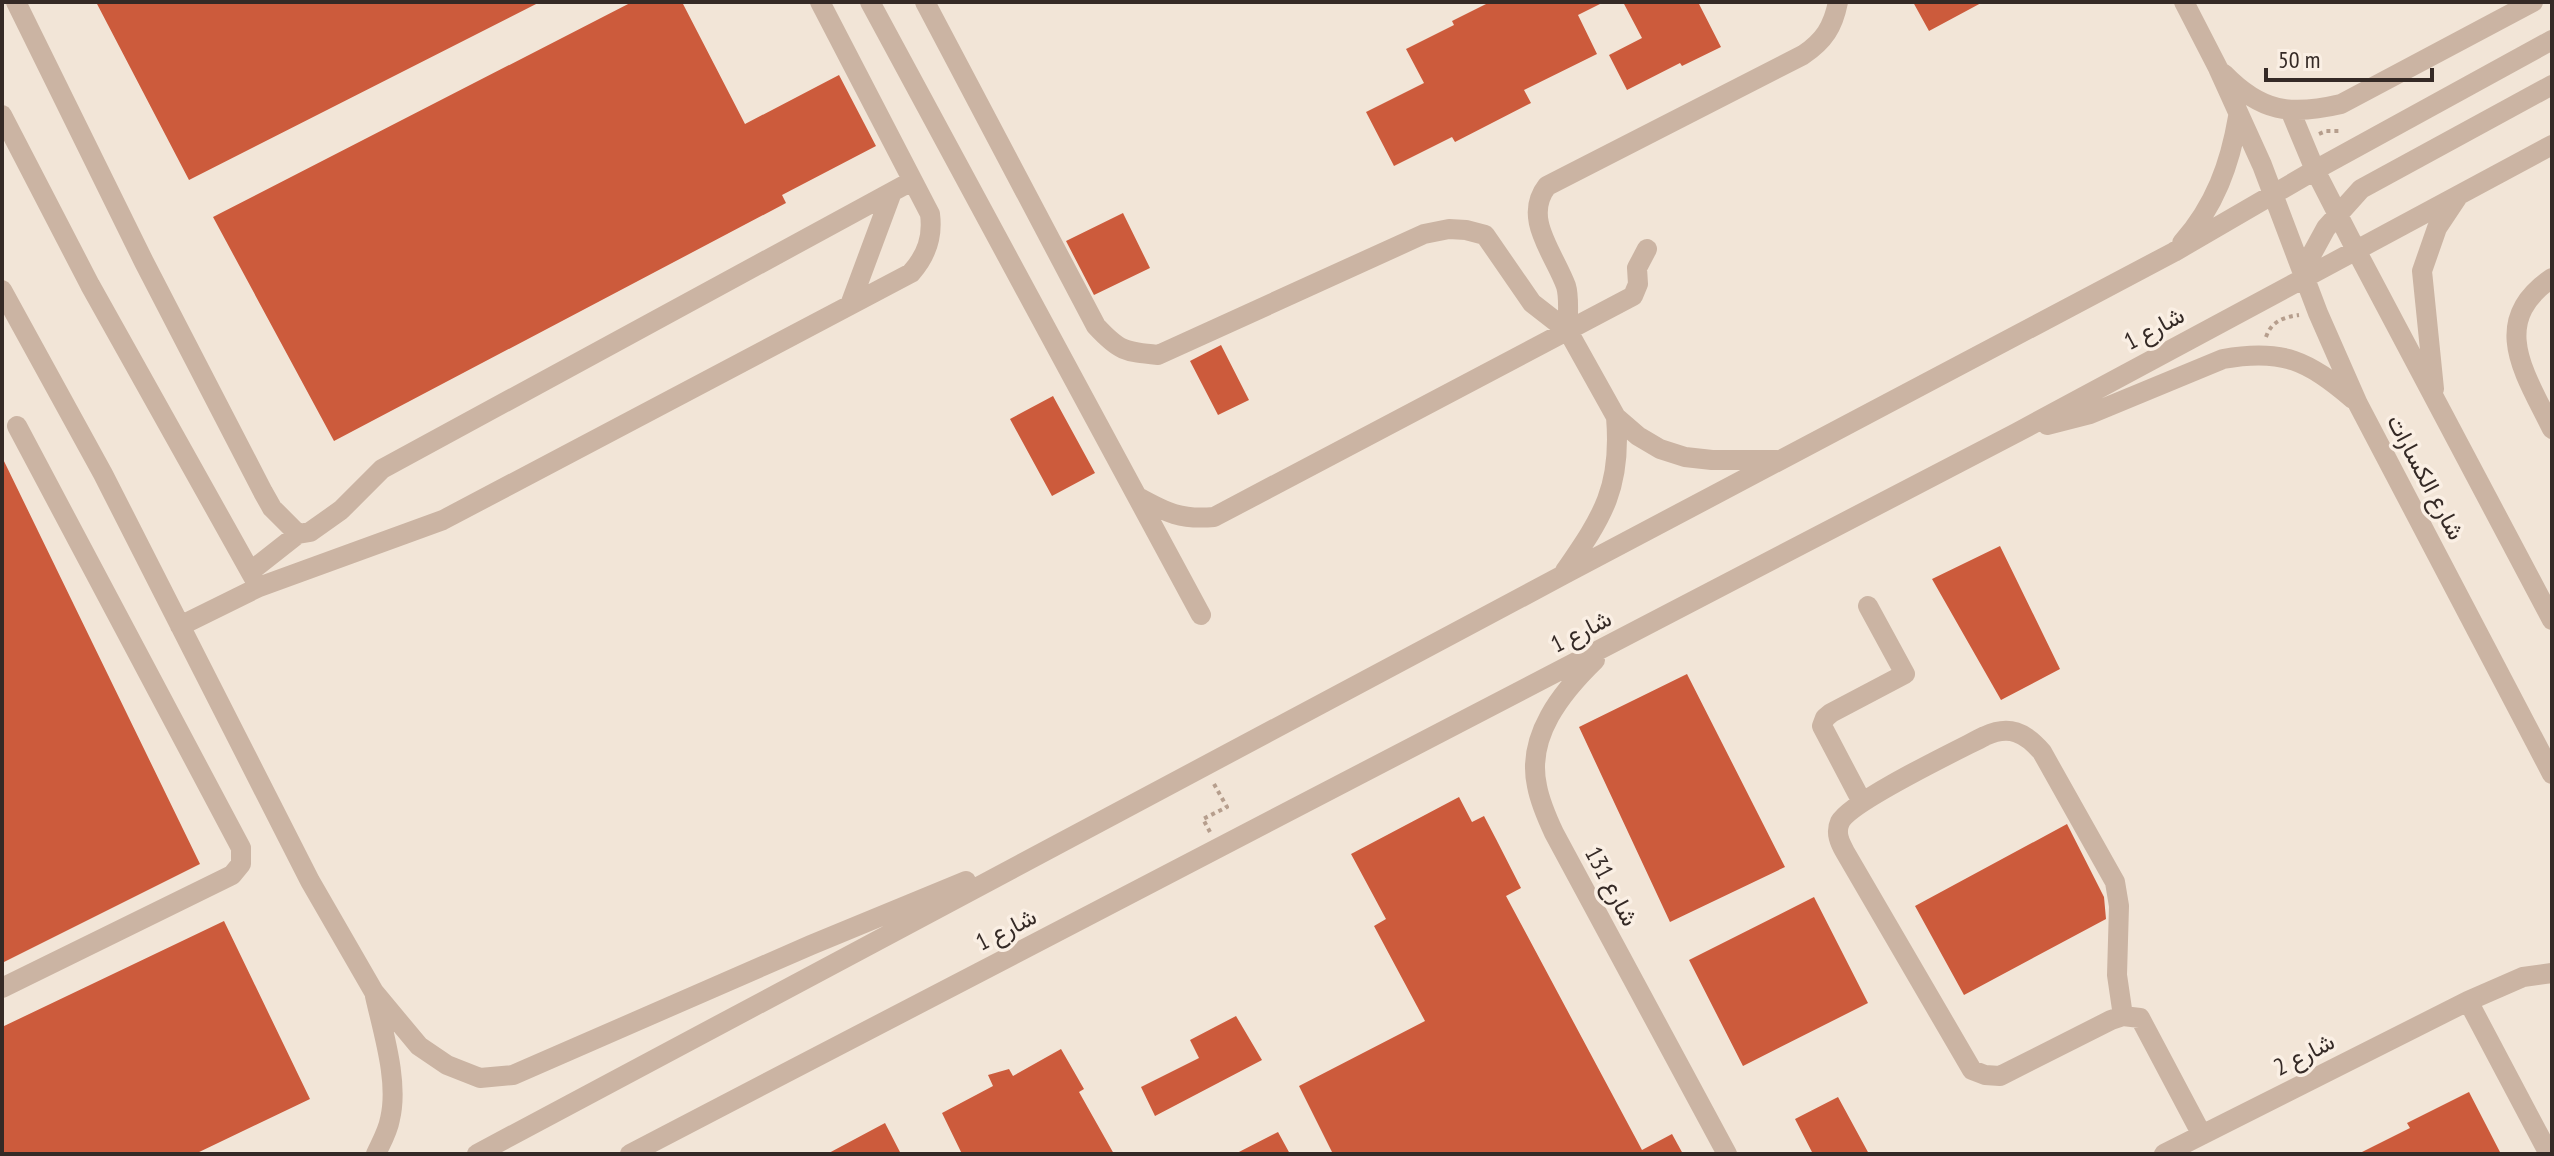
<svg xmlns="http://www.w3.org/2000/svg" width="2554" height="1156" font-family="'PT Sans Narrow',Vazirmatn,sans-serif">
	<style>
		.building { fill: #cc5b3c }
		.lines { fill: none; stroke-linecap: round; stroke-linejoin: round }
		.path { stroke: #b69e8d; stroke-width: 4; stroke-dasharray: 4 4; stroke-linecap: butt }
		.minor { stroke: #cbb4a3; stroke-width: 20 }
		.labels { text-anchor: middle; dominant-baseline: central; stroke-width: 7; stroke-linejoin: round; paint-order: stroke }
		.street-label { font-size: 24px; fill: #352a26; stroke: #faefe4 }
	</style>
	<rect width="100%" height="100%" fill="#f2e5d7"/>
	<path class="building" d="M 96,2 L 540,2 L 189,180 Z
		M 632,2 L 682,2 L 745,124 L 839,75 L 876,146 L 782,195 L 786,203 L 334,441 L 213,217 Z
		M 1490,2 L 1604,2 L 1578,15 L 1597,54 L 1524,90 L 1531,103 L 1455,142 L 1452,137 L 1394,166 L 1366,112 L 1424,83 L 1406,49 L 1454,25 L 1452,21 Z
		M 1623,2 L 1698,2 L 1721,47 L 1682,66 L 1680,63 L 1627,90 L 1609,55 L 1642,38 Z
		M 1913,2 L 1983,2 L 1929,31 Z
		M 1123,213 L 1150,268 L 1094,295 L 1066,241 Z
		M 1221,345 L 1249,400 L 1218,415 L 1190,361 Z
		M 1053,396 L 1095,473 L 1052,496 L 1010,419 Z
		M 2,457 L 200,864 L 2,963 Z
		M 2000,546 L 2060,669 L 2001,700 L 1932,579 Z
		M 1687,674 L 1785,867 L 1670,922 L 1579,727 Z
		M 1459,797 L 1472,822 L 1484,816 L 1496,839 L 1521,888 L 1506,896 L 1642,1150 L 1672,1134 L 1683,1154 L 1333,1154 L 1299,1086 L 1425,1021 L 1374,926 L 1386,919 L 1351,854 Z
		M 2067,824 L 2104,897 L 2106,919 L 1964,995 L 1915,906 Z
		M 1814,897 L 1868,1003 L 1743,1066 L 1689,960 Z
		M 224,921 L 310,1099 L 195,1154 L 2,1154 L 2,1027 Z
		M 1236,1016 L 1262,1060 L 1155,1116 L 1141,1087 L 1199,1058 L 1190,1040 Z
		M 1061,1049 L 1084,1089 L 1079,1092 L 1114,1154 L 962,1154 L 942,1113 L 993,1086 L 988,1075 L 1009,1069 L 1013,1076 Z
		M 2469,1092 L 2501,1154 L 2358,1154 L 2410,1128 L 2407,1123 Z
		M 1838,1097 L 1869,1154 L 1813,1154 L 1795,1119 Z
		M 885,1123 L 901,1154 L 827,1154 Z
		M 1278,1132 L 1290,1154 L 1235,1154 Z"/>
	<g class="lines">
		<path class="path" d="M 2319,134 L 2326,131 L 2341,131
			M 2266,337 C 2271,322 2283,317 2299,315
			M 1210,832 L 1203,819 L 1227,807 L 1214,784"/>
		<path class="minor" d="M 16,2 L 144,262 L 263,492 L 272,508 L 298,534
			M 870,2 L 1201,615
			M 925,2 L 1096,326 C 1119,351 1125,352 1158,355 L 1424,234 L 1449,229 L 1466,230 L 1485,235 L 1532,303 L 1568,331 L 1616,417 L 1638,436 L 1660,449 L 1685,457 L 1712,460 L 1777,460
			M 2184,2 L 2218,68 L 2262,165 L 2318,313 L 2358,404 L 2552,774
			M 2224,74 C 2261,112 2290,116 2341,104 L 2533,2
			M 2290,110 L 2315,170 L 2356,250 L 2552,620
			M 2,115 L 90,285 L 255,580
			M 2182,243 C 2215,206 2230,164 2238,117
			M 2304,276 L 2308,261 L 2326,228 L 2361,189 L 2552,85
			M 2552,278 C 2487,322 2526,375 2552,429
			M 2,290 L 103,474 L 310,881 L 374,992 L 419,1046 L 447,1065 L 480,1078 L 513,1075 L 811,945 L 966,881
			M 850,305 L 892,192
			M 1568,331 C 1567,317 1570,299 1566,286 C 1554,253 1522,218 1547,186 L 1803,55 C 1824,41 1833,27 1838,2
			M 2434,389 L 2422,271 L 2437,228 L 2457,198
			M 2047,425 L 2090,414 L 2223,359 C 2283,348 2308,361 2353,399
			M 1138,497 C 1167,513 1181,520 1214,517 L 1633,296 L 1638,284 L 1637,268 L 1647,249
			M 251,571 L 298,534 L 310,532 L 341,510 L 382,469 L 912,181
			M 1565,571 C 1603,516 1622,487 1616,417
			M 180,626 L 259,587 L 443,520 L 911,273 C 927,255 933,237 930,214 L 820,2
			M 1595,660 C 1562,692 1526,736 1537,786 C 1540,802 1547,818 1554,833 L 1727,1154
			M 1862,802 L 1822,726 L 1825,718 L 1831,713 L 1905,674 L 1868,606
			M 2,988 L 232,875 L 241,864 L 241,848 L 17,426
			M 375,996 C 383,1032 399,1082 390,1119 C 388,1131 381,1143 376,1154
			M 2468,1001 L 2549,1154
			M 2123,1016 L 2117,975 L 2119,906 L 2115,882 L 2042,752 C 2025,732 2009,725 1985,736 C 1958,750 1851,801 1840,822 C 1835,833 1840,843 1845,852 L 1972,1070 L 1985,1075 L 2000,1076 L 2111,1020 L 2123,1016 L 2140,1018 L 2202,1135
			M 477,1154 L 1563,575 L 2174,252 L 2315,170 L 2552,40
			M 630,1154 L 2016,433 L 2552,145
			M 2164,1154 L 2468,1001 L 2523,977 L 2552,973"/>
	</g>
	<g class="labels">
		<g class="street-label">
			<text transform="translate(2154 328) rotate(-28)">شارع 1</text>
			<text transform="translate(2426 477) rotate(62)">شارع الكسارات</text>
			<text transform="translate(1581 631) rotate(-27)">شارع 1</text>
			<text transform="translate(1612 886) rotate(62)">شارع 131</text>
			<text transform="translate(1006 929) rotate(-27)">شارع 1</text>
			<text transform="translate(2304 1054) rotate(-27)">شارع 2</text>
		</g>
	</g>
	<rect width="2554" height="1156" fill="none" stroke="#352a26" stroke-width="8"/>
	<path d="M2266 68v12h166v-12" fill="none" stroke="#352a26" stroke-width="4"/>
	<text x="2278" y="68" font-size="24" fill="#352a26" stroke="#faefe4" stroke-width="6" paint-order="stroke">50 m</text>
</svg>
